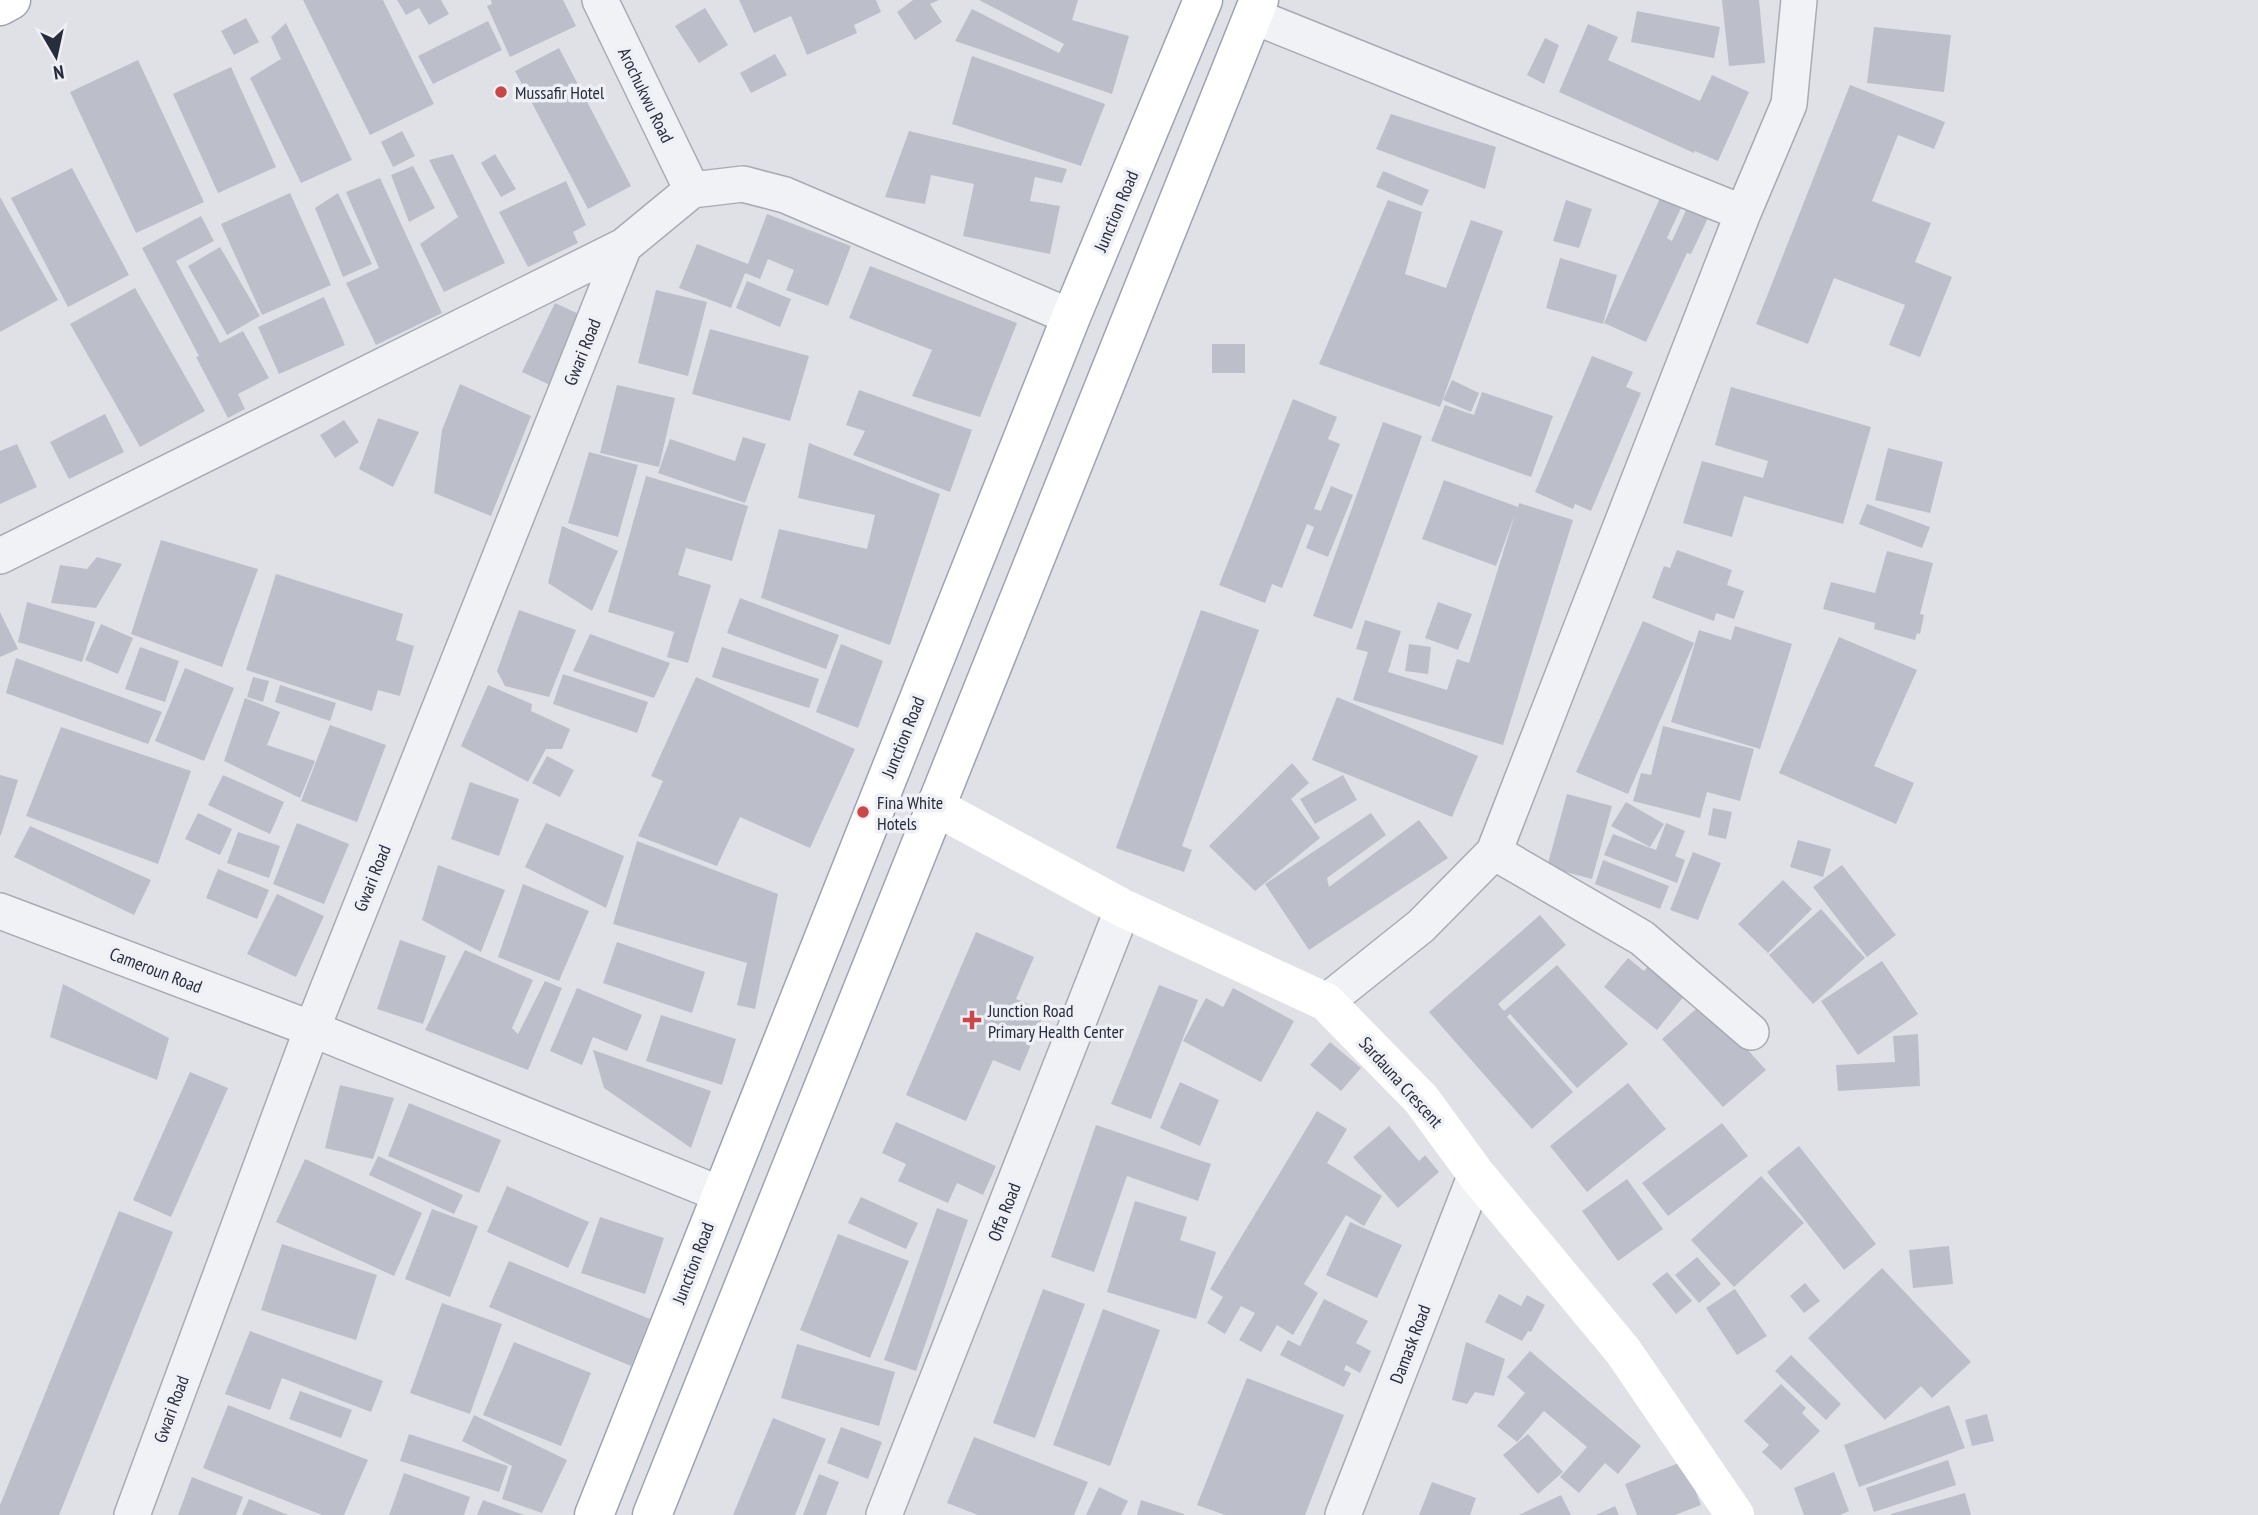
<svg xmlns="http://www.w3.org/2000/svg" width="2258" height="1515" font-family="'PT Sans Narrow',sans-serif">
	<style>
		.building { fill: #bcbfca }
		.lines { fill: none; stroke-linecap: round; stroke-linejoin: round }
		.street-casing { stroke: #a8abb4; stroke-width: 38 }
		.primary-casing { stroke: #9ea3b3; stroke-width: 41 }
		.street { stroke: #f1f2f6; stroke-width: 35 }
		.secondary { stroke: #fff; stroke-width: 38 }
		.primary { stroke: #fff; stroke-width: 38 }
		.poi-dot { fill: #c94847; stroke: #eef0f5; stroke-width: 2.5 }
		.labels { text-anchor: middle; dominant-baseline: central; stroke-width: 7; stroke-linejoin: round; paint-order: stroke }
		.poi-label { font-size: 18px; fill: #282d3e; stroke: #eef0f5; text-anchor: start }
		.street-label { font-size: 18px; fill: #282d3e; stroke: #eef0f5 }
	</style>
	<rect width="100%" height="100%" fill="#dfe1e7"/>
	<path class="building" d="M 303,0 L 383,0 L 434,104 L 370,135 Z
		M 397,0 L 441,0 L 449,14 L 429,25 L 419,8 L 406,15 Z
		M 491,0 L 563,0 L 576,26 L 510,57 L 487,6 L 492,4 Z
		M 739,0 L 876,0 L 881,12 L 854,25 L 857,33 L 807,55 L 791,16 L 754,33 Z
		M 913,0 L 939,0 L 930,4 L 942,22 L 915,40 L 897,12 Z
		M 979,0 L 1078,0 L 1072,20 L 1129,36 L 1112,94 L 955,41 L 972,9 L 1059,53 L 1064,44 Z
		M 1722,0 L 1759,0 L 1765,63 L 1729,66 Z
		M 705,8 L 728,45 L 699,63 L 675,26 Z
		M 1637,11 L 1720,27 L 1714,58 L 1631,42 Z
		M 246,18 L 259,42 L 234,55 L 221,31 Z
		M 488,21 L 502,50 L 433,84 L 418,56 Z
		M 286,23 L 352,160 L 301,183 L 250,78 L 281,59 L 271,37 Z
		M 1588,24 L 1618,37 L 1608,60 L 1700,101 L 1712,75 L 1749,92 L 1718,161 L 1695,151 L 1694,153 L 1559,92 Z
		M 1874,27 L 1951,35 L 1944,92 L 1867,83 Z
		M 1545,38 L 1559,45 L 1544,84 L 1527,75 Z
		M 559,48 L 631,186 L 588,209 L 515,71 Z
		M 775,54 L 787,75 L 751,93 L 740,73 Z
		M 972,56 L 1105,104 L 1081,166 L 952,124 Z
		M 138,60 L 204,202 L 136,233 L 70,92 Z
		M 231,67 L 276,167 L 218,193 L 173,94 Z
		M 1850,85 L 1945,122 L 1934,149 L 1898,135 L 1872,201 L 1931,223 L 1915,262 L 1952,277 L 1920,357 L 1889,345 L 1905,305 L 1834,278 L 1808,344 L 1756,324 Z
		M 1391,114 L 1496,147 L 1485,189 L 1376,149 Z
		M 402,131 L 415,156 L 393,167 L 381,142 Z
		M 909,131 L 1067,169 L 1062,183 L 1035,177 L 1030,201 L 1060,206 L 1050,254 L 963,236 L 974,184 L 931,175 L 925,204 L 885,197 Z
		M 453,154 L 505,263 L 444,292 L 420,244 L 458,217 L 429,160 Z
		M 495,154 L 516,189 L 501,197 L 481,163 Z
		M 413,166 L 435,208 L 409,222 L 391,175 Z
		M 72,168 L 129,275 L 68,307 L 11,198 Z
		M 1383,171 L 1429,190 L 1422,206 L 1376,187 Z
		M 380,178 L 442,313 L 376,345 L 346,283 L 379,268 L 346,192 Z
		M 566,181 L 586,225 L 573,232 L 578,243 L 528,267 L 499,212 Z
		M 290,193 L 331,285 L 262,315 L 221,224 Z
		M 338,193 L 372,264 L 343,277 L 315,208 Z
		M 0,197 L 58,300 L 0,332 Z
		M 1660,198 L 1681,208 L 1667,238 L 1672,241 L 1687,208 L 1708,218 L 1691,254 L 1687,253 L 1646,342 L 1604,323 Z
		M 1388,200 L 1422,212 L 1405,274 L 1446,288 L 1471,220 L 1503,231 L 1440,407 L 1319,364 Z
		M 1566,200 L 1592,209 L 1579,248 L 1553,241 Z
		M 767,214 L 851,246 L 828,306 L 786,290 L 794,270 L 768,259 L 760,279 L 745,273 L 731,308 L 679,288 L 697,244 L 748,264 Z
		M 201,216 L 214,241 L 176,261 L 220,343 L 243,331 L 269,378 L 238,394 L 245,409 L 228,418 L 196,357 L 199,356 L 142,248 Z
		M 220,247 L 260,316 L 227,335 L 188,266 Z
		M 1560,258 L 1617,275 L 1603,324 L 1546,308 Z
		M 870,266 L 1017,323 L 980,417 L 912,396 L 932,350 L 849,318 Z
		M 747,281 L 791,299 L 780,327 L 736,308 Z
		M 135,288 L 205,411 L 140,447 L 70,324 Z
		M 656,290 L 707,302 L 688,376 L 638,363 Z
		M 324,297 L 345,345 L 279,374 L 258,327 Z
		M 555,303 L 583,316 L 550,385 L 522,372 Z
		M 710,329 L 809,356 L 790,421 L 692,394 Z
		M 1212,344 L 1245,344 L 1245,373 L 1212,373 Z
		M 1592,356 L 1633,372 L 1626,387 L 1641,393 L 1591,511 L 1575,504 L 1573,509 L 1535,492 Z
		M 1452,380 L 1479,393 L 1471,412 L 1443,400 Z
		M 460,384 L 531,416 L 491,516 L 434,493 L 442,430 Z
		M 617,385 L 675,398 L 659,467 L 600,453 Z
		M 1731,387 L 1871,427 L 1843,524 L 1744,496 L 1732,537 L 1683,523 L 1702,461 L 1763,478 L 1768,461 L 1715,445 Z
		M 859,390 L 972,430 L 950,492 L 853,455 L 865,431 L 846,425 Z
		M 1482,392 L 1553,416 L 1531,477 L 1431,441 L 1445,405 L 1474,415 Z
		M 1293,399 L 1337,417 L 1328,439 L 1340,444 L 1314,509 L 1321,511 L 1331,486 L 1353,495 L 1328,557 L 1306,548 L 1314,527 L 1307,524 L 1282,588 L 1272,584 L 1265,603 L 1219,585 Z
		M 105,414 L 124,452 L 69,479 L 50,442 Z
		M 378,418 L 419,432 L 393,487 L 359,469 Z
		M 344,420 L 359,442 L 335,458 L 320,435 Z
		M 1383,422 L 1422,436 L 1352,629 L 1313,616 Z
		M 743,437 L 766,444 L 745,503 L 658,473 L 670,439 L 735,461 Z
		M 809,443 L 940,494 L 890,645 L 761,598 L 779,529 L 867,549 L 875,515 L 798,498 Z
		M 17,444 L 37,487 L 0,504 L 0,451 Z
		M 1888,448 L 1943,462 L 1930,513 L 1875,500 Z
		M 589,452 L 638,465 L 618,537 L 568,523 Z
		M 646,476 L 748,506 L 732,561 L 686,548 L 678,575 L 711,585 L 688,663 L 667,657 L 674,632 L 608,612 Z
		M 1444,480 L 1518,507 L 1519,503 L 1573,520 L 1503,745 L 1353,700 L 1368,652 L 1356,649 L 1365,620 L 1401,631 L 1388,672 L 1447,690 L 1457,659 L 1469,663 L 1515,514 L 1496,566 L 1422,539 Z
		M 1867,504 L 1930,527 L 1922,548 L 1859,524 Z
		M 562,526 L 618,551 L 592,611 L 548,583 Z
		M 161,540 L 258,569 L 222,667 L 131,634 Z
		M 1677,550 L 1732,570 L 1727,585 L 1744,591 L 1734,619 L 1716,613 L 1714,621 L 1652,598 L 1664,566 L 1670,568 Z
		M 1887,551 L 1933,563 L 1920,614 L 1924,615 L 1920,634 L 1917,633 L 1915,640 L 1874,629 L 1875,623 L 1823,609 L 1831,582 L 1875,593 Z
		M 97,557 L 122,564 L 96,608 L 51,603 L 60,565 L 87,569 Z
		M 276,574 L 403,614 L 396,640 L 414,646 L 400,696 L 378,690 L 372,711 L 246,670 Z
		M 740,598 L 839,635 L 826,669 L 727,633 Z
		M 27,602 L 95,622 L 82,662 L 18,642 Z
		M 1438,602 L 1472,614 L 1458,650 L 1425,638 Z
		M 519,610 L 576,630 L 549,697 L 505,686 L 497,671 Z
		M 1201,610 L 1259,630 L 1182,846 L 1192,850 L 1184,872 L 1116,848 Z
		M 0,612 L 18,649 L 0,657 Z
		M 1643,621 L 1694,643 L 1628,794 L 1576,772 Z
		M 101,624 L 133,638 L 118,674 L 85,660 Z
		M 1735,626 L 1792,644 L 1760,749 L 1671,722 L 1699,630 L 1731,640 Z
		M 590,634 L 670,663 L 654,698 L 573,671 Z
		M 1839,637 L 1917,670 L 1874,766 L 1914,783 L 1896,824 L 1779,773 Z
		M 841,644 L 883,661 L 858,728 L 816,712 Z
		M 1409,644 L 1431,647 L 1428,674 L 1405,671 Z
		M 140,647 L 179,661 L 165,702 L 125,689 Z
		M 722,647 L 819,679 L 809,708 L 712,677 Z
		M 16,658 L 162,712 L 148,744 L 6,693 Z
		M 185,668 L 234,688 L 204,761 L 155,741 Z
		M 563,674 L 648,702 L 637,733 L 553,704 Z
		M 253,677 L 269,681 L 263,702 L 247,697 Z
		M 696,677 L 855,749 L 810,848 L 740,817 L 717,866 L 638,836 L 663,781 L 651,776 Z
		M 280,685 L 336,703 L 330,721 L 275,702 Z
		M 488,685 L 532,704 L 531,711 L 570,729 L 562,749 L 546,749 L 528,782 L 461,746 Z
		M 1337,697 L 1478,756 L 1452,817 L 1312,760 Z
		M 245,698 L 280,712 L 267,745 L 315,761 L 300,798 L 224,761 Z
		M 330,725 L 386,745 L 357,822 L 301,801 Z
		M 1663,726 L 1754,749 L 1740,801 L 1707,792 L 1700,818 L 1633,801 L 1641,773 L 1651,775 Z
		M 61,727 L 191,771 L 158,864 L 26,816 Z
		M 547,756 L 574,770 L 560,797 L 532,783 Z
		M 1292,763 L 1309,783 L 1291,799 L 1320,838 L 1255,891 L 1209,846 Z
		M 0,775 L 18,780 L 1,835 L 0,835 Z
		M 223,775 L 284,802 L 270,834 L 208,805 Z
		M 1343,775 L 1357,800 L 1315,824 L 1300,799 Z
		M 470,782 L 519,799 L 499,856 L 451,839 Z
		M 1567,794 L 1612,806 L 1592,879 L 1547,867 Z
		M 1626,802 L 1664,824 L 1650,847 L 1611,826 Z
		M 1713,808 L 1732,812 L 1726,839 L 1708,835 Z
		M 198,813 L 232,829 L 220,855 L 185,839 Z
		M 1371,813 L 1386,835 L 1327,878 L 1329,887 L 1419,820 L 1448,858 L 1309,950 L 1265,884 Z
		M 297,823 L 349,844 L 324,904 L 273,884 Z
		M 546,823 L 624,856 L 606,908 L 525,867 Z
		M 1666,823 L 1685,831 L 1675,856 L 1685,860 L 1677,883 L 1604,855 L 1613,834 L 1656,850 Z
		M 30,826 L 151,880 L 134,915 L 14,857 Z
		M 238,832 L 280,846 L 269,878 L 227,863 Z
		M 1798,840 L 1831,849 L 1823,877 L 1790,867 Z
		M 637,841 L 778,894 L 755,1009 L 737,1005 L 747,963 L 613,924 Z
		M 1693,852 L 1721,863 L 1698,920 L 1670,910 Z
		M 1603,860 L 1669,886 L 1660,909 L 1595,884 Z
		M 438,865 L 505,890 L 481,952 L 422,920 Z
		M 1842,865 L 1896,935 L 1867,957 L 1813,887 Z
		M 218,869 L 269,890 L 257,919 L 206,898 Z
		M 1783,880 L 1812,909 L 1768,953 L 1738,924 Z
		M 523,884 L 589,911 L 559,981 L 498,957 Z
		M 277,894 L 324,916 L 296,977 L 247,954 Z
		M 1821,909 L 1865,958 L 1813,1004 L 1769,955 Z
		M 1540,915 L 1566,945 L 1498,1004 L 1504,1011 L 1557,965 L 1628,1044 L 1577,1088 L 1510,1014 L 1507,1017 L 1573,1092 L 1532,1129 L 1429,1012 Z
		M 976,932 L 1034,957 L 1016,999 L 1045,1011 L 1020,1071 L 993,1060 L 966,1121 L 906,1095 Z
		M 400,940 L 446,956 L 423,1024 L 377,1009 Z
		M 617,942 L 705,972 L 692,1013 L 603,983 Z
		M 465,950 L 533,980 L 512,1028 L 518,1034 L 545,981 L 562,988 L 528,1070 L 425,1030 Z
		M 1628,958 L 1644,971 L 1652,962 L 1688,991 L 1657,1030 L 1604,987 Z
		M 1882,961 L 1918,1014 L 1858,1055 L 1821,1001 Z
		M 63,984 L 169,1038 L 157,1080 L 50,1037 Z
		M 1159,985 L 1198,1000 L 1151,1119 L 1111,1104 Z
		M 577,988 L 642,1015 L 627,1051 L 593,1037 L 582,1065 L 550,1051 Z
		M 1233,988 L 1294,1021 L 1261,1082 L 1183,1041 L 1206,998 L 1223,1007 Z
		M 1704,1002 L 1766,1070 L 1723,1107 L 1662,1039 Z
		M 661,1015 L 736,1039 L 722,1085 L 646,1061 Z
		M 1918,1034 L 1920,1086 L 1838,1091 L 1836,1065 L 1895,1062 L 1893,1036 Z
		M 1330,1042 L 1361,1068 L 1341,1091 L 1310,1065 Z
		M 593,1050 L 711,1091 L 691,1148 L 604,1088 Z
		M 190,1072 L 228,1088 L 171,1217 L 133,1200 Z
		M 1180,1082 L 1219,1100 L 1200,1146 L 1160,1128 Z
		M 1628,1083 L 1666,1129 L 1587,1192 L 1550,1146 Z
		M 340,1085 L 394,1098 L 373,1159 L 325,1148 Z
		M 409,1103 L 501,1140 L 479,1193 L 388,1156 Z
		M 1317,1111 L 1347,1129 L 1327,1163 L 1382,1196 L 1364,1226 L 1346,1215 L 1304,1284 L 1318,1293 L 1293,1335 L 1277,1325 L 1261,1352 L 1239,1340 L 1255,1313 L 1241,1306 L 1225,1334 L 1207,1323 L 1223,1297 L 1210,1289 Z
		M 896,1122 L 996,1166 L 983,1195 L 957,1183 L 948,1203 L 898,1181 L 906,1164 L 882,1153 Z
		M 1722,1123 L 1748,1156 L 1668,1216 L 1642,1183 Z
		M 1096,1125 L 1211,1164 L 1198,1201 L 1127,1176 L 1094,1272 L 1051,1257 Z
		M 1389,1126 L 1419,1161 L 1425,1155 L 1439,1172 L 1398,1208 L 1353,1157 Z
		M 1799,1146 L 1876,1244 L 1844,1270 L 1767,1172 Z
		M 378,1156 L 463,1195 L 454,1214 L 369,1175 Z
		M 305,1159 L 422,1213 L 394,1276 L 276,1222 Z
		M 1761,1176 L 1804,1223 L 1734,1287 L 1691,1240 Z
		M 1627,1179 L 1663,1229 L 1618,1261 L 1582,1211 Z
		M 507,1186 L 589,1222 L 568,1268 L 487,1232 Z
		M 861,1197 L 918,1223 L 906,1249 L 848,1223 Z
		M 1135,1201 L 1187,1217 L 1180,1240 L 1216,1252 L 1196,1319 L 1107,1292 Z
		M 937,1208 L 968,1220 L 916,1371 L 884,1360 Z
		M 432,1209 L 478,1226 L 450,1297 L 405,1279 Z
		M 119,1211 L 173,1232 L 59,1515 L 0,1515 L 0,1505 Z
		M 600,1217 L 664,1238 L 645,1294 L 581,1273 Z
		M 1350,1222 L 1402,1245 L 1377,1298 L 1326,1275 Z
		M 838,1234 L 909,1261 L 870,1358 L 800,1330 Z
		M 282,1244 L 377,1275 L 356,1340 L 261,1310 Z
		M 1949,1246 L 1953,1284 L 1913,1288 L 1909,1250 Z
		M 1697,1257 L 1721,1284 L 1699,1303 L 1675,1275 Z
		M 509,1261 L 650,1319 L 631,1366 L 489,1307 Z
		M 1882,1268 L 1971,1362 L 1932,1398 L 1921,1386 L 1885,1420 L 1808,1338 Z
		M 1667,1272 L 1692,1301 L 1676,1314 L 1652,1284 Z
		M 1805,1283 L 1820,1301 L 1804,1313 L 1790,1296 Z
		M 1043,1289 L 1085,1304 L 1035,1438 L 993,1423 Z
		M 1735,1289 L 1767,1336 L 1737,1355 L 1706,1308 Z
		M 1499,1294 L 1521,1306 L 1527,1295 L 1545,1305 L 1531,1332 L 1528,1331 L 1522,1341 L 1485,1322 Z
		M 1324,1299 L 1368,1321 L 1356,1343 L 1371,1351 L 1360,1373 L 1346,1365 L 1344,1370 L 1351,1373 L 1344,1387 L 1280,1355 L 1288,1340 L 1300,1346 Z
		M 442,1303 L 502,1324 L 470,1414 L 410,1393 Z
		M 1103,1309 L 1160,1330 L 1110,1466 L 1053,1445 Z
		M 250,1331 L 383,1381 L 371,1412 L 282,1378 L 270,1410 L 225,1394 Z
		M 514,1342 L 591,1373 L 561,1446 L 483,1415 Z
		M 1466,1342 L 1505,1359 L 1494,1396 L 1475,1392 L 1467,1404 L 1452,1400 Z
		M 797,1344 L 895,1372 L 879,1426 L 781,1398 Z
		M 1530,1351 L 1641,1446 L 1618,1474 L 1605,1463 L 1579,1493 L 1560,1477 L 1587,1447 L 1544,1411 L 1517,1442 L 1497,1426 L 1525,1393 L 1507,1377 Z
		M 1791,1355 L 1841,1404 L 1826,1420 L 1775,1371 Z
		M 1247,1378 L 1344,1415 L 1305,1515 L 1225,1515 L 1197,1505 Z
		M 1781,1384 L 1806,1408 L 1802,1413 L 1820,1431 L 1781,1470 L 1762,1452 L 1769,1445 L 1744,1421 Z
		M 300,1391 L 352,1410 L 341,1438 L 289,1419 Z
		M 228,1405 L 368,1460 L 344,1515 L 322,1515 L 203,1468 Z
		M 1949,1405 L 1965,1448 L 1859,1487 L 1844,1445 Z
		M 1987,1414 L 1994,1441 L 1972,1446 L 1965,1420 Z
		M 474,1415 L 567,1460 L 542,1513 L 502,1499 L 512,1466 L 462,1441 Z
		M 773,1418 L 826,1439 L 795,1515 L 733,1515 Z
		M 841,1427 L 882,1442 L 868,1479 L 827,1463 Z
		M 409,1434 L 508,1466 L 499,1492 L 400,1461 Z
		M 1528,1434 L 1563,1472 L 1538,1494 L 1503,1455 Z
		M 974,1437 L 1088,1482 L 1074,1515 L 978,1515 L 947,1503 Z
		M 1948,1460 L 1956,1485 L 1874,1512 L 1866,1488 Z
		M 1684,1461 L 1701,1505 L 1675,1515 L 1637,1515 L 1625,1484 Z
		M 1834,1472 L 1849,1511 L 1840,1515 L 1804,1515 L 1794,1488 Z
		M 404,1473 L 470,1497 L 464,1515 L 389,1515 Z
		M 819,1474 L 839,1482 L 826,1515 L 803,1515 Z
		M 192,1477 L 243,1497 L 236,1515 L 178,1515 Z
		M 1432,1482 L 1476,1498 L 1470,1515 L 1419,1515 Z
		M 1099,1487 L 1128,1501 L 1121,1515 L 1086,1515 Z
		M 1965,1493 L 1971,1515 L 1891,1515 L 1891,1514 Z
		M 1561,1495 L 1571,1515 L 1519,1515 Z
		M 249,1499 L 288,1515 L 242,1515 Z
		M 483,1500 L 524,1515 L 477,1515 Z
		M 1141,1500 L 1184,1514 L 1184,1515 L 1137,1515 Z
		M 1615,1506 L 1619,1515 L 1596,1515 Z"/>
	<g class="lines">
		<g class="street-casing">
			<path id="street" d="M 600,0 L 692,190
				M 1253,16 L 1743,213
				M 0,556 L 624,246 L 692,190 L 743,184 L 785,195 L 1071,317
				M 1494,852 L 1642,938 L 1751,1032
				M 0,911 L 312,1029 L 720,1194
				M 1326,1002 L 1421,926 L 1494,852 L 1743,213 L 1789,104 L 1799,0
				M 132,1515 L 312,1029 L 624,246
				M 884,1515 L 1123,908
				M 1343,1515 L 1476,1174"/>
		</g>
		<g class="primary-casing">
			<path id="primary" d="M 0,6 L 11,0
				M 594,1515 L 1071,317 L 1203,0
				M 652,1515 L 1259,0"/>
		</g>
		<use href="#street" class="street"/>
		<path class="secondary" d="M 934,806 L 1123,908 L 1326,1002 L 1421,1099 L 1476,1174 L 1623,1351 L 1735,1515"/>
		<use href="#primary" class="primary"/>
	</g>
	<g class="poi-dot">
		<circle cx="501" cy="92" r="7"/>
		<circle cx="863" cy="812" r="7"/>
		<path d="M968.5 1009.5h7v7h7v7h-7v7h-7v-7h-7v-7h7z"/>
	</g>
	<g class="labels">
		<g class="poi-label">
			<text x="515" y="92">Mussafir Hotel</text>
			<text x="877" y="802">Fina White<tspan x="877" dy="21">Hotels</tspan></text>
			<text x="988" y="1010">Junction Road<tspan x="988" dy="21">Primary Health Center</tspan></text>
		</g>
		<g class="street-label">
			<text transform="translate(646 95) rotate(64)">Arochukwu Road</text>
			<text transform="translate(1116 211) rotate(-67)">Junction Road</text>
			<text transform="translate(582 352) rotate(-68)">Gwari Road</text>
			<text transform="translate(903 737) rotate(-68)">Junction Road</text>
			<text transform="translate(372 878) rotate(-68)">Gwari Road</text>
			<text transform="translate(156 970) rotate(21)">Cameroun Road</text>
			<text transform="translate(1401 1082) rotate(48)">Sardauna Crescent</text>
			<text transform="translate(1004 1212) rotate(-69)">Offa Road</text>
			<text transform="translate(693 1263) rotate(-69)">Junction Road</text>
			<text transform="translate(1410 1344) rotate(-69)">Damask Road</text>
			<text transform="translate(171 1409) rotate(-70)">Gwari Road</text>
		</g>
	</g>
	<g transform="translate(56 56) rotate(171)" stroke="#eef0f5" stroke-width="5" paint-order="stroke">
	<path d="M0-5L12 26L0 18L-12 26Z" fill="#282d3e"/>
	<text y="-10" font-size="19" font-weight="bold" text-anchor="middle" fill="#282d3e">N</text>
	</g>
</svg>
